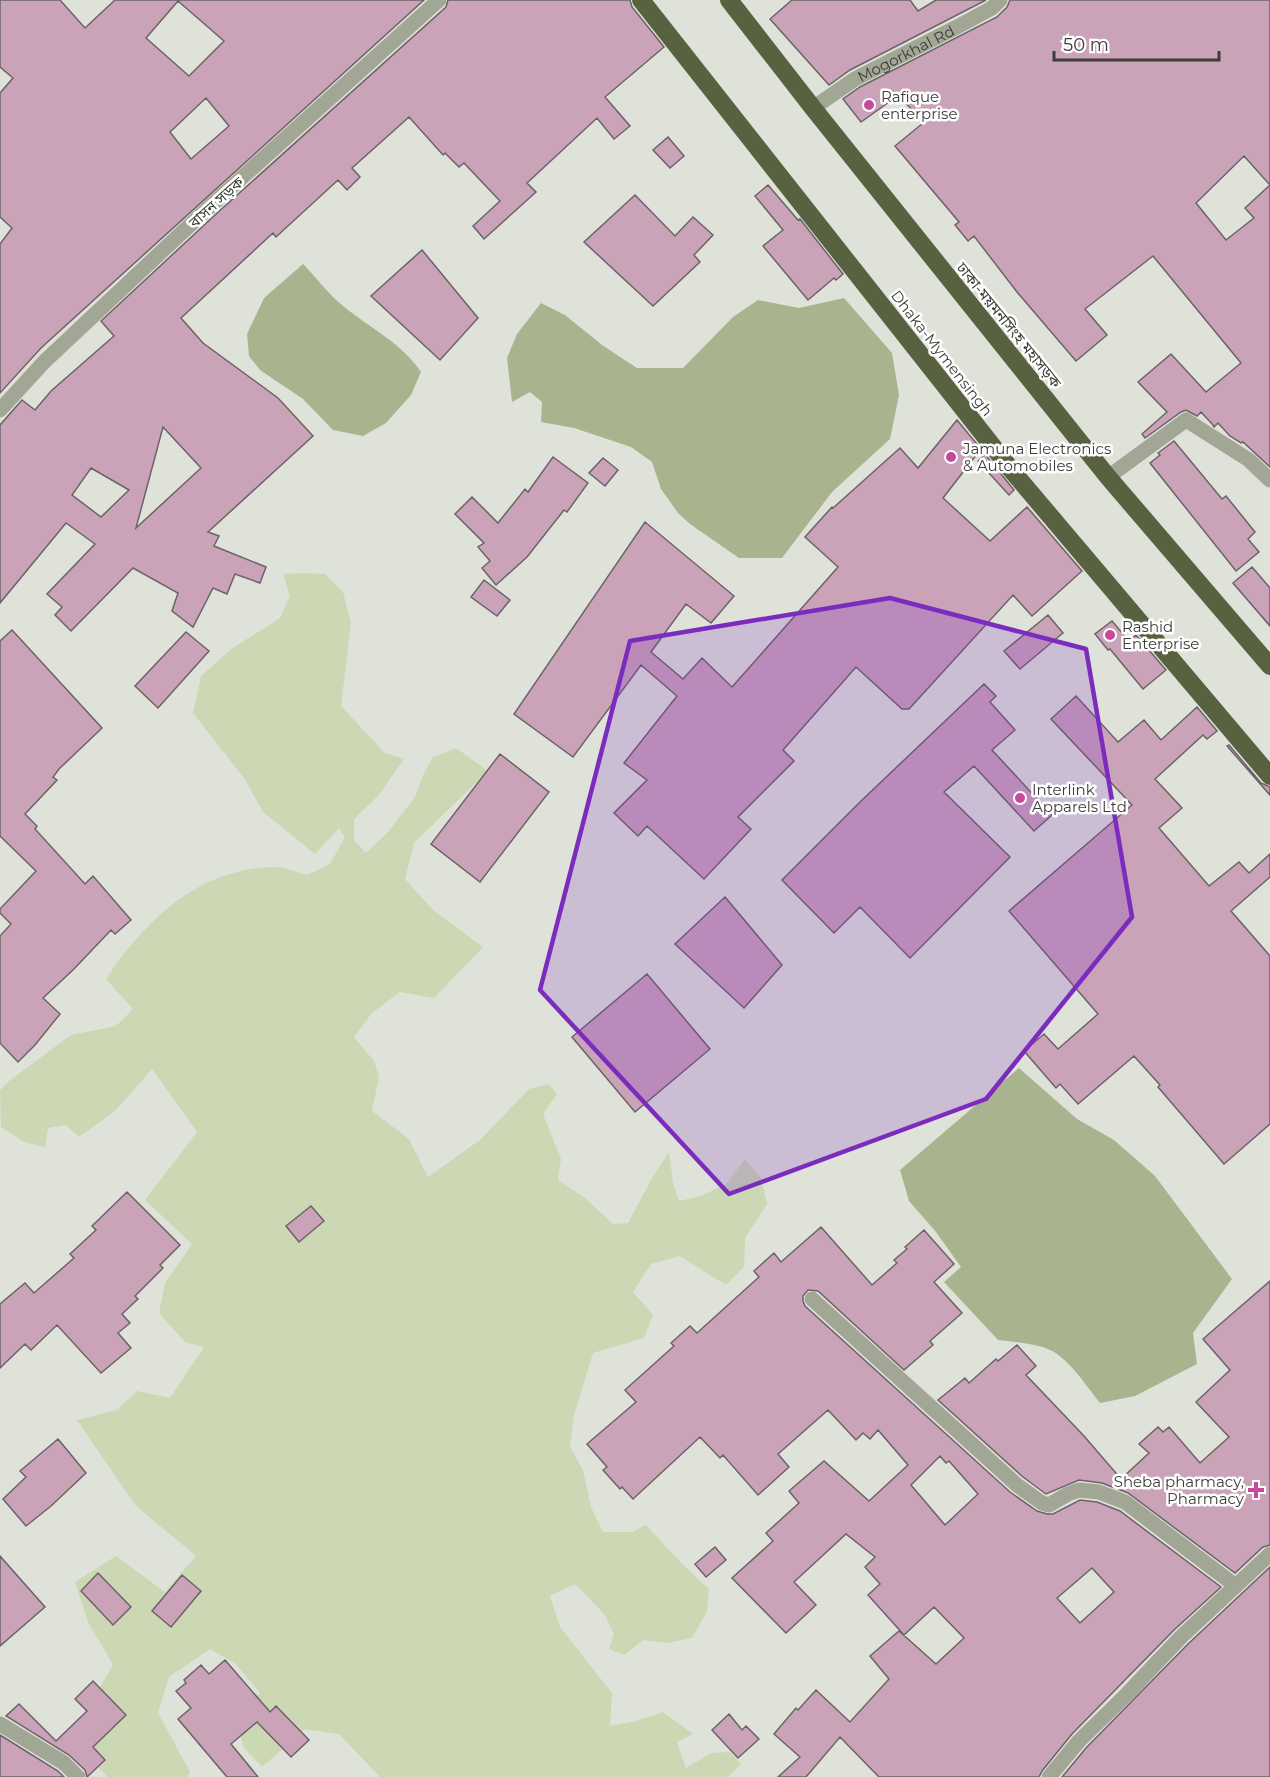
<svg xmlns="http://www.w3.org/2000/svg" width="1270" height="1777" font-family="Montserrat,'Noto Sans Bengali',sans-serif">
	<style>
		.green { fill: #ccd7b4 }
		.water { fill: #a9b48e }
		.building { fill: #caa3b9; stroke: #6c6368; stroke-width: 1.5; fill-rule: evenodd }
		.lines { fill: none; stroke-linecap: round; stroke-linejoin: round }
		.minor { stroke: #a1a695; stroke-width: 15 }
		.highway { stroke: #596240; stroke-width: 18 }
		.marked { fill: #7b2cbf; fill-opacity: 0.2; stroke: #7b2cbf; stroke-width: 4.5; stroke-linejoin: round }
		.poi-dot { fill: #c54a9b; stroke: #fff; stroke-width: 2 }
		.labels { text-anchor: middle; dominant-baseline: central; stroke-width: 5; stroke-linejoin: round; paint-order: stroke }
		.street-label { font-size: 15px; fill: #3c3d39; stroke: #fff }
		.poi-label { font-size: 15px; fill: #3c3d39; stroke: #fff; text-anchor: start }
	</style>
	<rect width="100%" height="100%" fill="#dfe2d9"/>
	<path class="green" d="M 302,573 L 325,574 L 343,592 L 351,623 L 341,706 L 385,753 L 404,759 L 379,795 L 354,819 L 354,840 L 366,853 L 388,832 L 415,797 L 424,773 L 432,758 L 456,748 L 488,771 L 414,843 L 405,879 L 433,910 L 483,947 L 434,998 L 400,992 L 372,1013 L 354,1037 L 374,1061 L 379,1077 L 372,1111 L 409,1139 L 428,1177 L 480,1140 L 529,1089 L 549,1084 L 557,1094 L 543,1114 L 561,1159 L 558,1180 L 585,1198 L 613,1224 L 628,1223 L 652,1178 L 669,1152 L 673,1183 L 679,1201 L 701,1196 L 726,1184 L 745,1159 L 761,1178 L 767,1204 L 745,1238 L 744,1267 L 726,1285 L 680,1256 L 651,1264 L 633,1292 L 653,1315 L 644,1338 L 593,1353 L 574,1415 L 570,1447 L 583,1470 L 591,1507 L 603,1532 L 632,1532 L 646,1525 L 682,1564 L 709,1589 L 707,1611 L 692,1638 L 667,1643 L 643,1640 L 624,1655 L 609,1649 L 614,1634 L 605,1615 L 575,1584 L 550,1596 L 560,1627 L 612,1693 L 610,1726 L 636,1721 L 663,1712 L 693,1734 L 677,1742 L 686,1768 L 711,1753 L 730,1752 L 741,1764 L 728,1777 L 380,1777 L 339,1734 L 305,1729 L 262,1767 L 244,1748 L 236,1722 L 260,1693 L 236,1664 L 210,1649 L 169,1677 L 158,1713 L 190,1772 L 187,1777 L 107,1777 L 71,1736 L 113,1665 L 88,1622 L 75,1582 L 116,1556 L 165,1592 L 196,1556 L 135,1505 L 77,1420 L 117,1410 L 137,1391 L 170,1398 L 204,1347 L 185,1342 L 159,1313 L 165,1283 L 192,1244 L 145,1200 L 197,1132 L 152,1069 L 114,1112 L 79,1137 L 66,1125 L 48,1128 L 45,1147 L 24,1142 L 1,1127 L 0,1090 L 9,1081 L 71,1035 L 116,1026 L 133,1009 L 106,979 C 145,920 200,867 276,867 C 285,867 297,873 307,875 L 330,864 L 345,837 L 339,828 L 315,854 L 263,812 L 244,778 L 193,713 L 201,676 L 234,647 L 280,618 L 290,596 L 283,574 Z"/>
	<path class="water" d="M 303,264 C 316,277 328,294 342,305 C 368,327 402,343 421,372 L 411,395 L 386,423 L 363,436 L 333,430 L 303,399 L 260,370 L 249,356 L 247,334 L 264,298 Z
		M 844,298 L 892,353 L 899,395 L 890,439 L 832,492 L 782,558 L 739,558 L 690,524 L 678,513 L 661,489 L 652,462 L 631,447 L 574,428 L 541,422 L 542,402 L 530,392 L 512,402 L 507,358 L 517,334 L 541,303 L 565,315 L 602,345 L 637,368 L 683,368 L 733,317 L 758,300 L 799,308 Z
		M 1019,1068 L 1077,1119 L 1114,1140 L 1155,1176 L 1232,1279 L 1193,1333 L 1197,1364 L 1135,1396 L 1100,1403 C 1087,1387 1074,1366 1057,1354 C 1044,1344 1015,1342 998,1340 L 944,1282 L 961,1267 L 936,1232 L 909,1201 L 900,1170 Z"/>
	<path class="building" d="M 0,0 L 60,0 L 85,28 L 115,0 L 424,0 L 41,348 L 0,393 L 0,244 L 12,228 L 0,217 L 0,93 L 13,78 L 0,67 ZM 178,1 L 224,41 L 189,76 L 146,38 ZM 206,98 L 229,126 L 191,159 L 170,132 Z
		M 448,0 L 630,0 L 632,7 L 664,47 L 605,97 L 630,126 L 614,139 L 597,118 L 527,183 L 536,192 L 484,239 L 473,226 L 500,201 L 464,163 L 459,167 L 445,153 L 443,155 L 409,117 L 352,168 L 360,177 L 347,190 L 338,180 L 276,237 L 273,233 L 181,318 L 203,343 L 278,398 L 313,436 L 208,532 L 219,536 L 214,546 L 266,567 L 260,583 L 235,574 L 227,594 L 213,588 L 193,627 L 172,611 L 178,593 L 133,568 L 71,631 L 55,615 L 62,607 L 47,594 L 95,544 L 66,523 L 0,603 L 0,425 L 22,400 L 35,410 L 51,391 L 114,336 L 101,321 L 215,215 L 446,7 ZM 163,427 L 201,468 L 136,528 L 144,498 ZM 91,468 L 129,490 L 101,517 L 72,495 Z
		M 792,0 L 910,0 L 918,11 L 936,0 L 986,0 L 850,70 L 829,85 L 770,19 Z
		M 1010,0 L 1270,0 L 1270,467 L 1243,442 L 1241,443 L 1230,436 L 1218,423 L 1214,427 L 1213,425 L 1201,412 L 1197,416 L 1186,410 L 1181,412 L 1145,438 L 1142,434 L 1167,412 L 1138,382 L 1171,354 L 1206,392 L 1241,363 L 1153,256 L 1085,309 L 1107,335 L 1076,361 L 1017,292 L 974,236 L 968,241 L 955,225 L 959,222 L 895,146 L 923,123 L 899,95 L 861,122 L 843,99 L 860,87 L 997,17 L 1007,7 ZM 1244,156 L 1270,185 L 1245,208 L 1254,218 L 1226,240 L 1196,203 Z
		M 668,137 L 684,156 L 670,168 L 653,150 Z
		M 768,185 L 798,220 L 800,219 L 843,274 L 836,280 L 834,278 L 808,300 L 763,246 L 783,230 L 755,196 Z
		M 635,195 L 675,236 L 693,217 L 713,235 L 694,255 L 700,262 L 653,306 L 584,242 Z
		M 422,250 L 478,318 L 440,360 L 371,296 Z
		M 957,420 L 981,449 L 943,498 L 990,541 L 1027,507 L 1082,571 L 1032,616 L 1013,595 L 909,709 L 902,709 L 856,667 L 783,750 L 794,761 L 738,817 L 751,829 L 704,879 L 647,826 L 638,836 L 614,813 L 647,780 L 624,763 L 677,696 L 641,665 L 573,757 L 514,714 L 645,522 L 734,596 L 711,623 L 686,604 L 651,652 L 683,679 L 702,658 L 732,687 L 838,567 L 805,537 L 832,507 L 833,508 L 900,448 L 918,468 Z
		M 1174,441 L 1222,499 L 1226,496 L 1255,532 L 1248,539 L 1259,552 L 1236,571 L 1150,463 L 1160,455 L 1158,453 Z
		M 985,454 L 1014,490 L 1009,495 L 978,461 Z
		M 553,457 L 588,483 L 567,512 L 564,510 L 527,557 L 496,585 L 482,568 L 490,561 L 478,547 L 484,543 L 455,514 L 472,497 L 498,523 L 525,489 L 528,492 Z
		M 603,458 L 618,470 L 605,486 L 589,473 Z
		M 1252,567 L 1270,588 L 1270,626 L 1233,583 Z
		M 484,580 L 510,600 L 497,616 L 471,597 Z
		M 1048,615 L 1063,633 L 1020,669 L 1004,651 Z
		M 1112,621 L 1129,641 L 1136,635 L 1166,670 L 1143,689 L 1110,649 L 1108,650 L 1095,634 Z
		M 12,630 L 102,728 L 59,769 L 53,777 L 57,780 L 25,814 L 37,826 L 35,829 L 85,884 L 93,876 L 131,920 L 115,934 L 111,930 L 74,969 L 43,998 L 60,1014 L 35,1045 L 18,1062 L 0,1043 L 0,936 L 11,924 L 0,913 L 0,909 L 36,871 L 0,836 L 0,641 Z
		M 186,632 L 209,651 L 158,708 L 135,686 Z
		M 984,684 L 996,696 L 990,702 L 1015,730 L 992,750 L 1052,815 L 1034,831 L 974,766 L 944,792 L 1010,857 L 910,958 L 860,907 L 834,933 L 782,880 L 859,803 Z
		M 1076,696 L 1118,742 L 1144,720 L 1161,740 L 1197,707 L 1217,731 L 1207,739 L 1203,735 L 1155,779 L 1182,808 L 1159,828 L 1209,886 L 1239,862 L 1249,873 L 1270,854 L 1270,877 L 1231,911 L 1270,956 L 1270,1124 L 1224,1164 L 1158,1087 L 1160,1085 L 1134,1056 L 1078,1104 L 1060,1084 L 1056,1088 L 1024,1051 L 1044,1034 L 1058,1049 L 1098,1014 L 1009,911 L 1132,805 L 1051,719 Z
		M 1229,745 L 1261,783 L 1270,787 L 1270,795 L 1227,746 Z
		M 500,754 L 549,792 L 480,882 L 431,844 Z
		M 725,897 L 782,965 L 744,1008 L 675,944 Z
		M 647,974 L 710,1049 L 635,1112 L 572,1037 Z
		M 127,1192 L 180,1245 L 160,1265 L 163,1268 L 135,1296 L 138,1299 L 122,1314 L 130,1323 L 118,1333 L 131,1348 L 101,1373 L 57,1325 L 31,1350 L 25,1344 L 0,1368 L 0,1304 L 25,1283 L 34,1293 L 74,1258 L 70,1254 L 96,1230 L 92,1226 Z
		M 311,1206 L 324,1221 L 299,1242 L 286,1226 Z
		M 821,1227 L 872,1285 L 897,1263 L 894,1260 L 907,1249 L 905,1247 L 924,1230 L 954,1264 L 934,1282 L 962,1313 L 930,1341 L 933,1345 L 904,1370 L 818,1291 L 808,1290 L 803,1296 L 803,1301 L 805,1306 L 1010,1492 L 1037,1511 L 1047,1514 L 1053,1514 L 1080,1500 L 1097,1502 L 1120,1511 L 1221,1587 L 1174,1630 L 1072,1734 L 1042,1771 L 1039,1777 L 879,1777 L 840,1737 L 806,1777 L 778,1777 L 800,1757 L 774,1734 L 796,1708 L 798,1710 L 816,1690 L 850,1722 L 889,1679 L 870,1656 L 899,1631 L 936,1664 L 964,1638 L 934,1607 L 904,1635 L 868,1595 L 880,1584 L 865,1567 L 875,1557 L 846,1534 L 794,1582 L 816,1605 L 786,1633 L 732,1578 L 773,1541 L 766,1533 L 799,1503 L 789,1491 L 824,1461 L 869,1501 L 908,1465 L 878,1430 L 870,1439 L 863,1433 L 856,1440 L 828,1410 L 778,1454 L 789,1467 L 758,1495 L 723,1455 L 720,1458 L 700,1437 L 633,1499 L 622,1487 L 620,1489 L 603,1470 L 607,1467 L 587,1444 L 636,1402 L 625,1390 L 674,1346 L 671,1343 L 690,1326 L 697,1333 L 759,1277 L 754,1271 L 774,1253 L 781,1262 ZM 940,1456 L 946,1463 L 949,1461 L 978,1494 L 945,1525 L 911,1485 ZM 1092,1568 L 1114,1592 L 1080,1623 L 1057,1598 Z
		M 1270,1281 L 1270,1545 L 1263,1547 L 1235,1573 L 1128,1493 L 1102,1483 L 1079,1480 L 1046,1494 L 1023,1477 L 938,1400 L 965,1378 L 969,1383 L 996,1359 L 998,1361 L 1017,1345 L 1036,1366 L 1026,1375 L 1084,1436 L 1121,1479 L 1149,1453 L 1139,1444 L 1158,1427 L 1163,1432 L 1169,1427 L 1200,1463 L 1229,1437 L 1196,1402 L 1230,1370 L 1203,1339 Z
		M 58,1439 L 86,1473 L 51,1506 L 26,1526 L 3,1499 L 26,1477 L 20,1471 Z
		M 715,1547 L 726,1560 L 706,1577 L 695,1564 Z
		M 0,1556 L 45,1607 L 0,1646 Z
		M 1270,1567 L 1270,1777 L 1062,1777 L 1086,1748 L 1188,1644 Z
		M 98,1573 L 131,1607 L 113,1625 L 81,1591 Z
		M 182,1575 L 201,1591 L 171,1627 L 152,1611 Z
		M 225,1660 L 270,1712 L 276,1706 L 309,1740 L 291,1757 L 257,1722 L 231,1744 L 258,1777 L 227,1777 L 178,1719 L 191,1708 L 176,1691 L 186,1683 L 184,1680 L 201,1665 L 209,1674 Z
		M 93,1681 L 126,1715 L 93,1747 L 105,1760 L 87,1777 L 85,1770 L 69,1755 L 6,1716 L 19,1704 L 56,1741 L 87,1711 L 75,1699 Z
		M 729,1714 L 742,1730 L 746,1726 L 759,1739 L 738,1758 L 712,1730 Z
		M 0,1735 L 58,1771 L 64,1777 L 0,1777 Z"/>
	<g class="lines">
		<g class="minor">
			<path id="s1" d="M 813,108 L 855,79 L 957,27 L 992,8 L 1000,0"/>
			<path d="M 0,410 L 44,362 L 208,208 L 439,0"/>
			<path d="M 1108,477 L 1186,420 L 1249,460 L 1270,480"/>
			<path d="M 812,1299 L 1017,1485 L 1042,1503 L 1049,1505 L 1068,1494 L 1079,1490 L 1099,1492 L 1125,1502 L 1236,1586"/>
			<path d="M 0,1724 L 64,1763 L 78,1777"/>
			<path d="M 1049,1777 L 1079,1741 L 1127,1694 L 1181,1637 L 1270,1554"/>
		</g>
		<path class="highway" d="M 641,0 L 1013,472 L 1270,776
			M 729,0 L 813,108 L 1108,477 L 1270,666"/>
	</g>
	<path class="marked" d="M 890,598 L 1086,649 L 1132,917 L 986,1099 L 729,1194 L 540,990 L 630,641 Z"/>
	<g class="poi-dot">
		<circle cx="869" cy="105" r="6"/>
		<circle cx="951" cy="457" r="6"/>
		<circle cx="1110" cy="635" r="6"/>
		<circle cx="1020" cy="798" r="6"/>
		<path d="M1253 1481h6v6h6v6h-6v6h-6v-6h-6v-6h6z"/>
	</g>
	<g class="labels">
		<g class="street-label">
			<text stroke="none"><textPath href="#s1" startOffset="108">Mogorkhal Rd</textPath></text>
			<text transform="translate(216 202) rotate(-42)">বাসন সড়ক</text>
			<text transform="translate(1009 325) rotate(51)">ঢাকা-ময়মনসিংহ মহাসড়ক</text>
			<text transform="translate(942 353) rotate(52)">Dhaka-Mymensingh</text>
		</g>
		<g class="poi-label">
			<text x="881" y="96">Rafique<tspan x="881" dy="17">enterprise</tspan></text>
			<text x="963" y="448">Jamuna Electronics<tspan x="963" dy="17">&amp; Automobiles</tspan></text>
			<text x="1122" y="626">Rashid<tspan x="1122" dy="17">Enterprise</tspan></text>
			<text x="1032" y="789">Interlink<tspan x="1032" dy="17">Apparels Ltd</tspan></text>
			<text x="1244" y="1481" text-anchor="end">Sheba pharmacy,<tspan x="1244" dy="17">Pharmacy</tspan></text>
		</g>
	</g>
	<path d="M1054 51v9h165v-9" fill="none" stroke="#3c3d39" stroke-width="3"/>
	<text x="1063" y="51" font-size="18" fill="#3c3d39" stroke="#ffffff" stroke-width="4.5" paint-order="stroke">50 m</text>
</svg>
